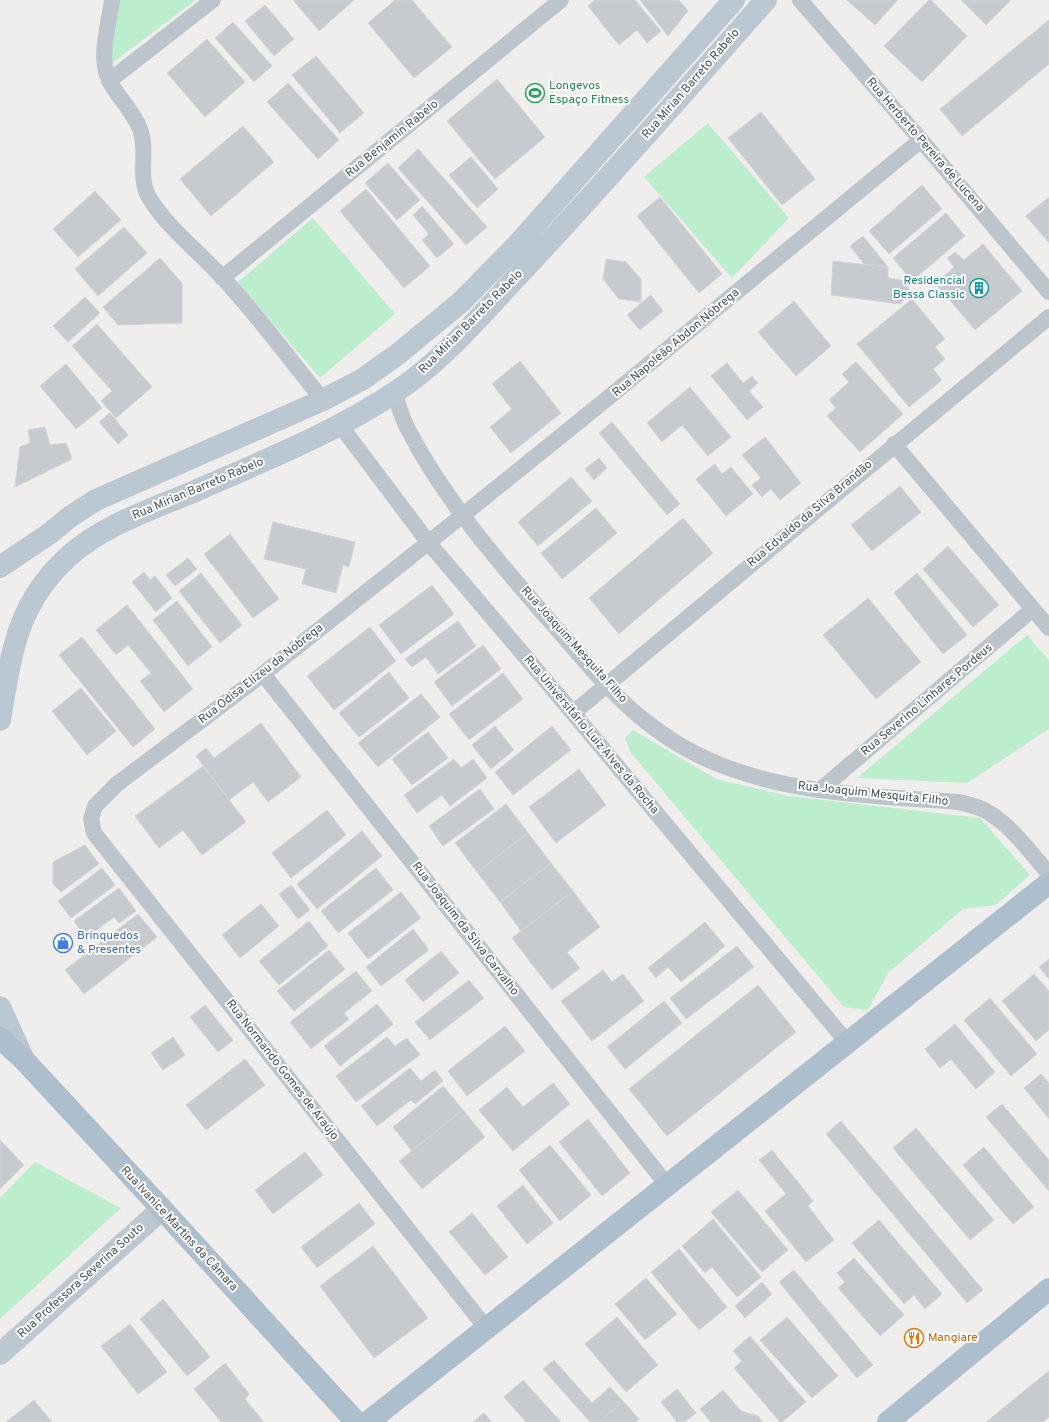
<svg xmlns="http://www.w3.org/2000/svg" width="1049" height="1422" font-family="Overpass,sans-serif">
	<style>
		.green { fill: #bcedcc }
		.building { fill: #c7cbd0; stroke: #d1d4d9 }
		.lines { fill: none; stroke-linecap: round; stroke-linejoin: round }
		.minor { stroke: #bcc5cc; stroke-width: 16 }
		.secondary { stroke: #bbc7d1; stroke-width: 22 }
		.primary { stroke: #adbecc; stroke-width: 22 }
		.labels { text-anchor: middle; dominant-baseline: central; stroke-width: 4; stroke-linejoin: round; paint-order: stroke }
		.street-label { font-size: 12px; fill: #46525a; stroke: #fff }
		.leisure-label { font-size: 12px; fill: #27864d; stroke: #fff; text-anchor: start }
		.culture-label { font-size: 12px; fill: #0d838f; stroke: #fff; text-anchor: end }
		.shop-label { font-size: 12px; fill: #366cbe; stroke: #fff; text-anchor: start }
		.food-label { font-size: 12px; fill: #c56008; stroke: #fff; text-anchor: start }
	</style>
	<rect width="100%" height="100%" fill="#f0eded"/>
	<path class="green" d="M 117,0 L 196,0 L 108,66 Z
		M 708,123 L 789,218 L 732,278 L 644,177 Z
		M 313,218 L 395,314 L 320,378 L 238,282 Z
		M 1027,635 L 1049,660 L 1049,729 L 967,783 L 857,778 Z
		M 633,730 L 716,779 L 788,796 L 980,818 L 1030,875 L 996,905 L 963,909 L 888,973 L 868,1010 L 844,1007 L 631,753 L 625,738 Z
		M 35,1162 L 121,1208 L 0,1319 L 0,1198 Z"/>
	<path class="building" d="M 293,0 L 354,0 L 319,31 Z
		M 395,0 L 412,0 L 452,47 L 414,78 L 368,23 Z
		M 595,0 L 635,0 L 661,31 L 647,43 L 637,30 L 619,45 L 588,6 Z
		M 640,0 L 679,0 L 688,11 L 668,36 Z
		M 847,0 L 898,0 L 875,25 Z
		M 929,0 L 931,0 L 967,36 L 922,82 L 884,46 Z
		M 961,0 L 1011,0 L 986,25 Z
		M 265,5 L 294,39 L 274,56 L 245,21 Z
		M 1049,20 L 1049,64 L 962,136 L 940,109 Z
		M 233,22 L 272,66 L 254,82 L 215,38 Z
		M 207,39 L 245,82 L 205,117 L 167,73 Z
		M 316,56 L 364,113 L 340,133 L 292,75 Z
		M 497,79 L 545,137 L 495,179 L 447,121 Z
		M 288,83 L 339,140 L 318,159 L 267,102 Z
		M 761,112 L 815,179 L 782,205 L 728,138 Z
		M 243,126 L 274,162 L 211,216 L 180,179 Z
		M 418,149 L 487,227 L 466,245 L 398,168 Z
		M 471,157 L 498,189 L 477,208 L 449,175 Z
		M 388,163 L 420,200 L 397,220 L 365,183 Z
		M 922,185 L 942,209 L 889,254 L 869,231 Z
		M 366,189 L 430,266 L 404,288 L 340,211 Z
		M 95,191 L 121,220 L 78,257 L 53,229 Z
		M 660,197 L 722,274 L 699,293 L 637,216 Z
		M 1049,197 L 1049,243 L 1026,216 Z
		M 422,206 L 454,244 L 437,258 L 422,240 L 429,234 L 413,215 Z
		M 946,213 L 965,236 L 912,281 L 893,258 Z
		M 124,227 L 147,253 L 98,296 L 75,269 Z
		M 863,236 L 888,267 L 864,264 L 850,246 Z
		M 983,244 L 1022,291 L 975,330 L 936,284 L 954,267 L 947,258 L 955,252 L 964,260 Z
		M 160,258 L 182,283 L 182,323 L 118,325 L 103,307 Z
		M 606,259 L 626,262 L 641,279 L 641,302 L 619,299 L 603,279 Z
		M 833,261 L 888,267 L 888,278 L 901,280 L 912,293 L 900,304 L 831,295 Z
		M 651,295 L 663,311 L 640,330 L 627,315 Z
		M 85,297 L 100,313 L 68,342 L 53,326 Z
		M 912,299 L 945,339 L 935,347 L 945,359 L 933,369 L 942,380 L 909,407 L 857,344 Z
		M 794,301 L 831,346 L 796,376 L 758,332 Z
		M 97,324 L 152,387 L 116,418 L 101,401 L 112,391 L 72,346 Z
		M 520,361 L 561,413 L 511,453 L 490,427 L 512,409 L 492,384 Z
		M 856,362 L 903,414 L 860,452 L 827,416 L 836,408 L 829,400 L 849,382 L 842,374 Z
		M 727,363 L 743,383 L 752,376 L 758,383 L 749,391 L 763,407 L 747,420 L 711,376 Z
		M 66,364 L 102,408 L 76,429 L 40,386 Z
		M 690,387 L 731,437 L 708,456 L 682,425 L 662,442 L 647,423 Z
		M 110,413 L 128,435 L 118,444 L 99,422 Z
		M 612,422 L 680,504 L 667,515 L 599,433 Z
		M 45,427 L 50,445 L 66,443 L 72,459 L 15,487 L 20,447 L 30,443 L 28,430 Z
		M 765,437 L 801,483 L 780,500 L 771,489 L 762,497 L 752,485 L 761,478 L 742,455 Z
		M 599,458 L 607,468 L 594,480 L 585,469 Z
		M 715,464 L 722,474 L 731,467 L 753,494 L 726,516 L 696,479 Z
		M 571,477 L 592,501 L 538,546 L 518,522 Z
		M 900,486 L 921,512 L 872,551 L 851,525 Z
		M 596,508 L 617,533 L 562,579 L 541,553 Z
		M 683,518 L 713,553 L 619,634 L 589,598 Z
		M 273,522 L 355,542 L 349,567 L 343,565 L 336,593 L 302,584 L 306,569 L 264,559 Z
		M 230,534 L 279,599 L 253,618 L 204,554 Z
		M 948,546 L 999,605 L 973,627 L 923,569 Z
		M 188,558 L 197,569 L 175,586 L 166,575 Z
		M 144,572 L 150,580 L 155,576 L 172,598 L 156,612 L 132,582 Z
		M 201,573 L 242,625 L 220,643 L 179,591 Z
		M 917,573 L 967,635 L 943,654 L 894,593 Z
		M 432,585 L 454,614 L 401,654 L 379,625 Z
		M 868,598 L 921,662 L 876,699 L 823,635 Z
		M 177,601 L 212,647 L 188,666 L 153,620 Z
		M 127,605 L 193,689 L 164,712 L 140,681 L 151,673 L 128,645 L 116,655 L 96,630 Z
		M 458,621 L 476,646 L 438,674 L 426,657 L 412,667 L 405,659 Z
		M 370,627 L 396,661 L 334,710 L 307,676 Z
		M 82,637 L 155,729 L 133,747 L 59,655 Z
		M 483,645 L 501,669 L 452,706 L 434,682 Z
		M 389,672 L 409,698 L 359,737 L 339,713 Z
		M 503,673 L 523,699 L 469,740 L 449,714 Z
		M 81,688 L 116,731 L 87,755 L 52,711 Z
		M 421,694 L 440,717 L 378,767 L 358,743 Z
		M 261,723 L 301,777 L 268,802 L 253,782 L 229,800 L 196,756 L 206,748 L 214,758 Z
		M 495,726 L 514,750 L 491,769 L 472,745 Z
		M 552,726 L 571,750 L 513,795 L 495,772 Z
		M 428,732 L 448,758 L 412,785 L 392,759 Z
		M 454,759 L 461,768 L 473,759 L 487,778 L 450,806 L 442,795 L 417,813 L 404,795 Z
		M 203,766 L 246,822 L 202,855 L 183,830 L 159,848 L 135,816 Z
		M 579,769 L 606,805 L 556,843 L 529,807 Z
		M 480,789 L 494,809 L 443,846 L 429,826 Z
		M 506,804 L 528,833 L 477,872 L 455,843 Z
		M 327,810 L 346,835 L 291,878 L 272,853 Z
		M 362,831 L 382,856 L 317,909 L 297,884 Z
		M 528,833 L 551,863 L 500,902 L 477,872 Z
		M 85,845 L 99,864 L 61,892 L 53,884 L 53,862 Z
		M 551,863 L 573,891 L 521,931 L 500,902 Z
		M 102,868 L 115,885 L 71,918 L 58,901 Z
		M 376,868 L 393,890 L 338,933 L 321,911 Z
		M 291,885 L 310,910 L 298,919 L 279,894 Z
		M 119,888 L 136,911 L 119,923 L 114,917 L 86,938 L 74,921 Z
		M 573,891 L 600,927 L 567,952 L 580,968 L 552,990 L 512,938 Z
		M 401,892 L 421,918 L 368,959 L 348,933 Z
		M 261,904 L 279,926 L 240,958 L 222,935 Z
		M 138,914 L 157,937 L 84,994 L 65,970 Z
		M 309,921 L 328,946 L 279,985 L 259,961 Z
		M 705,922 L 725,946 L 681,982 L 668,967 L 656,978 L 648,968 Z
		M 413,929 L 429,950 L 381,986 L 366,967 Z
		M 737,946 L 754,967 L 686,1019 L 670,998 Z
		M 329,950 L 345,969 L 294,1011 L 277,991 Z
		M 441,951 L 459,973 L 423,1002 L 405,980 Z
		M 1049,959 L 1049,979 L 1039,967 Z
		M 603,970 L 612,982 L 623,974 L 644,1001 L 592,1041 L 561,1001 Z
		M 356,971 L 372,991 L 344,1013 L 349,1019 L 311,1049 L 290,1022 Z
		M 1034,974 L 1049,991 L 1049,1030 L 1036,1041 L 1002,1001 Z
		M 469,980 L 484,998 L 430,1040 L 415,1022 Z
		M 758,985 L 796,1032 L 667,1136 L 629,1089 Z
		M 990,998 L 1037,1054 L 1011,1076 L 964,1020 Z
		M 664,1001 L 682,1023 L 625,1069 L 607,1047 Z
		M 377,1004 L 393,1024 L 340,1066 L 324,1046 Z
		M 205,1005 L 233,1040 L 218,1052 L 190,1017 Z
		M 955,1024 L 995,1072 L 976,1089 L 951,1059 L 940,1068 L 925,1049 Z
		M 505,1026 L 525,1051 L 467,1096 L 448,1071 Z
		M 173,1037 L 185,1055 L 163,1070 L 151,1053 Z
		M 387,1037 L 395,1046 L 407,1038 L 420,1055 L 356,1102 L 336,1076 Z
		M 245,1059 L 265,1085 L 206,1130 L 186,1105 Z
		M 410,1068 L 421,1081 L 435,1070 L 443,1081 L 415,1104 L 411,1100 L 377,1126 L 361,1106 Z
		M 1041,1074 L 1049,1083 L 1049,1119 L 1024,1088 Z
		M 553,1083 L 570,1104 L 513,1151 L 479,1110 L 507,1087 L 523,1107 Z
		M 443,1086 L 463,1110 L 412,1151 L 393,1127 Z
		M 1002,1104 L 1049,1160 L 1049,1191 L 986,1117 Z
		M 463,1110 L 485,1137 L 422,1189 L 399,1161 Z
		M 588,1119 L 630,1173 L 602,1196 L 559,1142 Z
		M 841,1121 L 983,1290 L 967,1303 L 826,1134 Z
		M 916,1128 L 994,1220 L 970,1240 L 893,1148 Z
		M 0,1140 L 24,1165 L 0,1189 Z
		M 550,1145 L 591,1195 L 560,1221 L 519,1170 Z
		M 984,1147 L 1034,1207 L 1013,1224 L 963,1165 Z
		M 772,1150 L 813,1201 L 808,1206 L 834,1240 L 806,1262 L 765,1211 L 786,1194 L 759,1160 Z
		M 305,1152 L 323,1175 L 273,1214 L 255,1190 Z
		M 523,1185 L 553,1223 L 527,1244 L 497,1206 Z
		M 738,1190 L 788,1250 L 762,1272 L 711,1212 Z
		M 359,1203 L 375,1224 L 317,1268 L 301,1247 Z
		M 472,1213 L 508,1257 L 485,1275 L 449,1232 Z
		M 713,1219 L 761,1277 L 737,1297 L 712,1267 L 705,1273 L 682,1246 Z
		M 879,1220 L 942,1294 L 925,1309 L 914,1295 L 904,1304 L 852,1243 Z
		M 373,1246 L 428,1318 L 374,1358 L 320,1286 Z
		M 679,1249 L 727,1307 L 699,1330 L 651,1272 Z
		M 854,1258 L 904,1315 L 880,1336 L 838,1288 L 845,1282 L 837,1273 Z
		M 794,1270 L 873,1365 L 857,1378 L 779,1282 Z
		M 646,1278 L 677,1314 L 645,1340 L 615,1304 Z
		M 762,1282 L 772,1294 L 745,1318 L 735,1306 Z
		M 163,1299 L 210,1357 L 187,1376 L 140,1319 Z
		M 617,1317 L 658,1365 L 626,1392 L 585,1344 Z
		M 787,1317 L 838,1376 L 812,1398 L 760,1340 Z
		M 130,1324 L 167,1372 L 138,1394 L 101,1346 Z
		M 750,1336 L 806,1402 L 782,1422 L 780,1422 L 734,1368 L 742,1361 L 733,1351 Z
		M 554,1360 L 592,1403 L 610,1387 L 623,1401 L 599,1422 L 590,1422 L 543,1369 Z
		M 225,1363 L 249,1394 L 245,1399 L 264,1422 L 221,1422 L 194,1389 Z
		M 1049,1371 L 1049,1417 L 1043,1422 L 986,1422 Z
		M 523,1380 L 561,1422 L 526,1422 L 504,1397 Z
		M 677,1389 L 696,1413 L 684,1422 L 677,1422 L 661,1402 Z
		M 723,1390 L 741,1411 L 758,1416 L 763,1422 L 711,1422 L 700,1409 Z
		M 34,1400 L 52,1422 L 6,1422 Z
		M 623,1401 L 639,1419 L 636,1422 L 599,1422 Z
		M 484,1413 L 492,1422 L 473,1422 Z"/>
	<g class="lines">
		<path class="minor" d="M 112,0 C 109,24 98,58 109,80 C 117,97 132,109 140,129 C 149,152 136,177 150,199 C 167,227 199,252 221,276 C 258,315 289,359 323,400
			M 800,0 L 921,140 L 1049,292
			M 109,81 L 213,0
			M 222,278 L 561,0
			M 394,393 C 399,405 402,420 409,431 C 445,501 505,570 557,629 C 583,659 609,691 639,716 C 662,735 688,752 716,763 C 792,795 878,796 959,802 C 970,805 982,807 991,814 C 1014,829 1032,854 1049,874
			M 340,425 L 428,542 L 573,713 L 846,1041
			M 894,444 L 1049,628
			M 263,674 L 667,1185
			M 573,713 L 1049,317
			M 820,790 L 1033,609
			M 487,1329 L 94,833 L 91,819 L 95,806 L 117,784 L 263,674 L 463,515 L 603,402 L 921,140"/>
		<path class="secondary" d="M 0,567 L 49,534 L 71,516 L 96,500 L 323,400 L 363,379 L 398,354 L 461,302 L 518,244 L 734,0
			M 0,720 C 11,655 16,604 68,557 C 103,525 150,510 193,492 C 261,462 332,434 394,393 C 446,359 486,309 528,265 C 609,178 687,89 766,0
			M 0,1007 L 24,1060
			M 0,1354 L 162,1209"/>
		<path class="primary" d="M 0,1038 L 24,1060 L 162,1209 L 356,1422
			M 368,1422 C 596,1244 821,1061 1049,883
			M 888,1422 L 1049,1289"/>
	</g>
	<defs>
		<g id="stadium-ring" transform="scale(1)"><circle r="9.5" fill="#fff" stroke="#2e9e5b" stroke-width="1.5"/><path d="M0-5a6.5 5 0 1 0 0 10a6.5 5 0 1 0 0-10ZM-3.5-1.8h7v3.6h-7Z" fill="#2e9e5b"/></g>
		<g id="building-ring" transform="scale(1)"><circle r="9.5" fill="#fff" stroke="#0f9aa8" stroke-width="1.5"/><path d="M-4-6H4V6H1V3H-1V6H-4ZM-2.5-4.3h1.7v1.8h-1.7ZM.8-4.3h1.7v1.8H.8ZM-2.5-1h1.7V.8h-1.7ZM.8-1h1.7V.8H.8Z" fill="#0f9aa8"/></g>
		<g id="shop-ring" transform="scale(1)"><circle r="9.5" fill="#fff" stroke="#3f7fe0" stroke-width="1.5"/><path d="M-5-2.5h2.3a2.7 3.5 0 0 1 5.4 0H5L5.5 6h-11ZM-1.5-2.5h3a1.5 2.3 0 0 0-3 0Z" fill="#3f7fe0"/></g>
		<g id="restaurant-ring" transform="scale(1)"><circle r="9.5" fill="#fff" stroke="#e8710a" stroke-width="1.5"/><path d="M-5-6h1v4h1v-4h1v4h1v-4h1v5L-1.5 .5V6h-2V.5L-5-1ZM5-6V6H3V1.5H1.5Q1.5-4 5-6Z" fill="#e8710a"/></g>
	</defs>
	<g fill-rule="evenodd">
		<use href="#stadium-ring" x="535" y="93"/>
		<use href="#building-ring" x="979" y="288"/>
		<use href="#shop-ring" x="63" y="943"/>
		<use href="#restaurant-ring" x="914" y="1338"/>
	</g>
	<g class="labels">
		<g class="street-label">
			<text transform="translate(691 84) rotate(-49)">Rua Mirian Barreto Rabelo</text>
			<text transform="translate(392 139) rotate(-39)">Rua Benjamin Rabelo</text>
			<text transform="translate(925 145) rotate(49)">Rua Herberto Pereira de Lucena</text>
			<text transform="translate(471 322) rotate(-45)">Rua Mirian Barreto Rabelo</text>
			<text transform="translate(676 343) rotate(-40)">Rua Napoleão Abdon Nóbrega</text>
			<text transform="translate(198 489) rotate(-23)">Rua Mirian Barreto Rabelo</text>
			<text transform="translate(810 514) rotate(-40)">Rua Edvaldo da Silva Brandão</text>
			<text transform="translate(574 645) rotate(48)">Rua Joaquim Mesquita Filho</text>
			<text transform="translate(261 674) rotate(-38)">Rua Odisa Elizeu da Nobrega</text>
			<text transform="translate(927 700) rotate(-40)">Rua Severino Linhares Pordeus</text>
			<text transform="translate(591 735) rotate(50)">Rua Universitário Luiz Alves da Rocha</text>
			<text transform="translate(873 794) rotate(6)">Rua Joaquim Mesquita Filho</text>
			<text transform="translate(465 929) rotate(52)">Rua Joaquim da Silva Carvalho</text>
			<text transform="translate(282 1070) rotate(52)">Rua Normando Gomes de Araújo</text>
			<text transform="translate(179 1229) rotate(47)">Rua Ivanice Martins da Câmara</text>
			<text transform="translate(81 1281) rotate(-42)">Rua Professora Severina Souto</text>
		</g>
		<g class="leisure-label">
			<text x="549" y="86">Longevos<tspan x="549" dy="14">Espaço Fitness</tspan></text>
		</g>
		<g class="culture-label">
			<text x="965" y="281">Residencial<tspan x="965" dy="14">Bessa Classic</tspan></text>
		</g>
		<g class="shop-label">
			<text x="77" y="936">Brinquedos<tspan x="77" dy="14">&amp; Presentes</tspan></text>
		</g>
		<g class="food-label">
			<text x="928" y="1338">Mangiare</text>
		</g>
	</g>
</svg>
